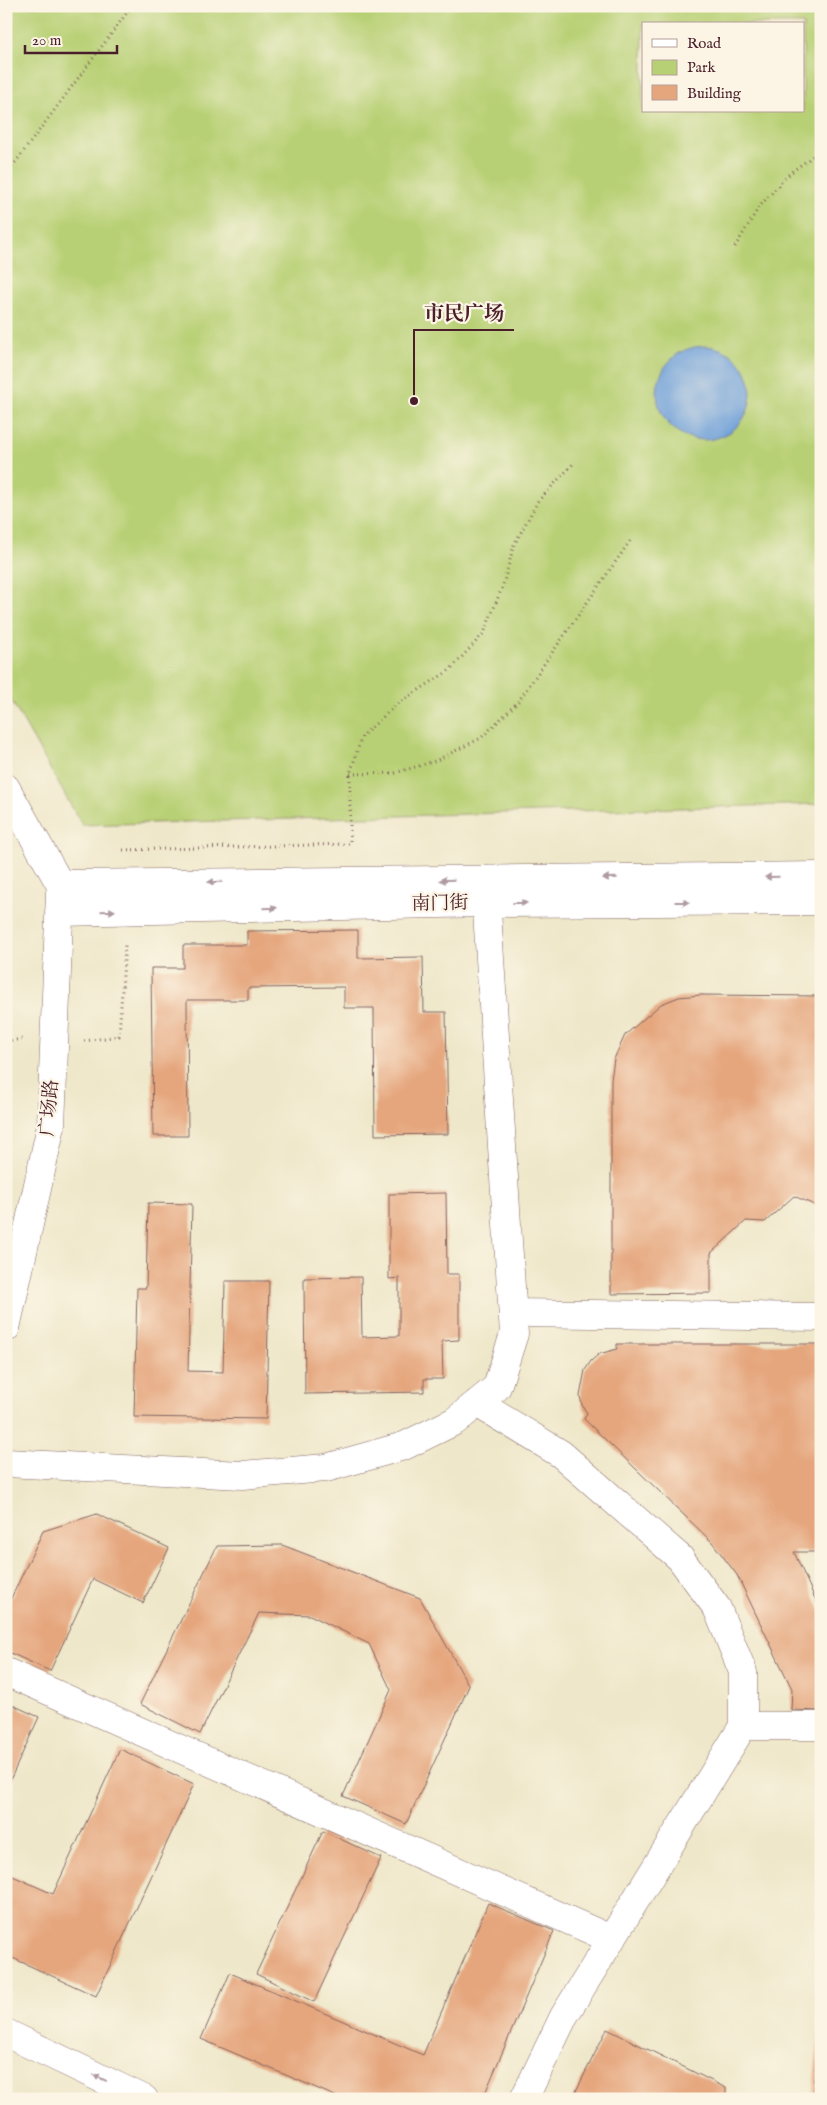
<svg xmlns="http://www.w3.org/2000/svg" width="827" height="2105" font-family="'IM FELL English','Noto Serif SC',serif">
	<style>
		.green { fill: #b8d075; stroke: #817850; fill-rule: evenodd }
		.water { fill: #70a0d9; stroke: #5d6082 }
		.building { fill: #e5a67d }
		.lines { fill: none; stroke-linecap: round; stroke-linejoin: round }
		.street-casing { stroke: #836562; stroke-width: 29 }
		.secondary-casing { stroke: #836562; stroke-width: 29 }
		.primary-casing { stroke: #836562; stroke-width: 29 }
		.path { stroke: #836562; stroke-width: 3; stroke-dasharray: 1 4; stroke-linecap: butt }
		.street { stroke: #fff; stroke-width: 28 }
		.secondary { stroke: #fff; stroke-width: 28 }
		.primary { stroke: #fff; stroke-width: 28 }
		.oneway { fill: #ae9aa0 }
		.labels { text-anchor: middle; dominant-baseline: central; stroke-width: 4.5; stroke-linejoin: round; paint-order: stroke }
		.street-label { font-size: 19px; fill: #4a1f2b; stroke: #fcf5e5 }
		.leader { fill: none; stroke: #4a1f2b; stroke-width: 2 }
		.callout-dot { fill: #4a1f2b; stroke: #fcf5e5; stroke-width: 2 }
		.callout-label { font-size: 20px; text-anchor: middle; font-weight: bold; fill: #4a1f2b; stroke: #fcf5e5; stroke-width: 4.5; stroke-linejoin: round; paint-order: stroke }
	</style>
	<rect width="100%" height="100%" fill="#fcf5e5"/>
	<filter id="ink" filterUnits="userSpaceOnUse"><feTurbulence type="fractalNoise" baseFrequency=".02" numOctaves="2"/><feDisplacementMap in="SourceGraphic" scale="10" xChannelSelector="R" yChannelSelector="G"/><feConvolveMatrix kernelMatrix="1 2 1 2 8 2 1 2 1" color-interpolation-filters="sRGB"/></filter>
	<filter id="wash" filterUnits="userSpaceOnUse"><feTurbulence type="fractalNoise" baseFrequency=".0096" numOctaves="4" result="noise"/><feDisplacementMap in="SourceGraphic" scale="20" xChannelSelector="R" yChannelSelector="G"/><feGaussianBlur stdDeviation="1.12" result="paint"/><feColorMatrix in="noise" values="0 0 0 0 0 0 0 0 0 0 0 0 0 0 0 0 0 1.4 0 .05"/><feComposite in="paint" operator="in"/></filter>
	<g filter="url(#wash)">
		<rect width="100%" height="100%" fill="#eee7c9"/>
		<path class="green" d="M 6,6 L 821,6 L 821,804 L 82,825 L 6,691 ZM 643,24 L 803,24 L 803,111 L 643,111 Z"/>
		<path class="water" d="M657 393a47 47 0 1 1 94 0a47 47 0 1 1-94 0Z"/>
		<g id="blocks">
			<path class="building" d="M 358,930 L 358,958 L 423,957 L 424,1012 L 446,1012 L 448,1134 L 375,1135 L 374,1008 L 344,1008 L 344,987 L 248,988 L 248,1000 L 187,1000 L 188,1136 L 153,1136 L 151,968 L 183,968 L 183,945 L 247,945 L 247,931 Z
				M 700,995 L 821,996 L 821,1208 L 794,1196 L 765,1222 L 746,1221 L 711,1253 L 711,1293 L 611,1294 L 611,1080 L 614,1059 L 625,1035 L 661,1004 L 679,997 Z
				M 446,1193 L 447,1274 L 459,1274 L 459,1340 L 442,1341 L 443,1379 L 424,1379 L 424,1392 L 305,1394 L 304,1278 L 361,1277 L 362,1337 L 399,1336 L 399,1278 L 389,1279 L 389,1194 Z
				M 148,1203 L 192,1204 L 188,1371 L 223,1372 L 225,1281 L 269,1281 L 266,1419 L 134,1417 L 137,1288 L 146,1288 Z
				M 617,1344 L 821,1344 L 819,1552 L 794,1552 L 821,1612 L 821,1711 L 791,1710 L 792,1689 L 737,1575 L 712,1542 L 584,1419 L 587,1413 L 582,1405 L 580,1396 L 585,1370 L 591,1361 L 599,1354 L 617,1349 Z
				M 97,1514 L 169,1548 L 143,1603 L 93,1579 L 50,1671 L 6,1651 L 6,1609 L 43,1531 Z
				M 282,1545 L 420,1598 L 469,1686 L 406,1824 L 343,1796 L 391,1690 L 369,1644 L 310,1615 L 259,1613 L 200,1734 L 140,1704 L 217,1546 Z
				M 6,1702 L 39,1717 L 6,1789 Z
				M 120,1749 L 194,1784 L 96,1996 L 6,1955 L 6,1873 L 53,1894 Z
				M 323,1831 L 381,1858 L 314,2002 L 256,1974 Z
				M 488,1903 L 554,1931 L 483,2098 L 342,2099 L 201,2039 L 230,1973 L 423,2055 Z
				M 607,2029 L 726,2088 L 726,2099 L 572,2099 Z
				M 819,2033 L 821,2099 L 812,2099 Z"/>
		</g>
	</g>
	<g filter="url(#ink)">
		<use href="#blocks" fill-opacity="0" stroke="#836562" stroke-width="1"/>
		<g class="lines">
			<g class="street-casing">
				<path id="street" d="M 513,1313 L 821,1317
					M 477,1403 L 561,1454 L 680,1558 L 717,1608 L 743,1672 L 743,1726 L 564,2016 L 524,2099
					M 6,1463 L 242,1475 L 326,1468 L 404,1446 L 455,1421 L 497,1387 L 514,1334 L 485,880
					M 6,1672 L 611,1939
					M 743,1726 L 821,1726"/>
			</g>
			<g class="secondary-casing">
				<path id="secondary" d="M 6,788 L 60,884
					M 60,884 L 821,876
					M 59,912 L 487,903 L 821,901
					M 6,1328 L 51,1126 L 60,893"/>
			</g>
			<g class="primary-casing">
				<path id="primary" d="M 6,2033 L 144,2099"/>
			</g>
			<path class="path" d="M 6,175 L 132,6
				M 735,247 L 759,207 L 790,173 L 821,150
				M 350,774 L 395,773 L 435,761 L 481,738 L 517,703 L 630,541
				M 123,850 L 350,844 L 350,774 L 362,736 L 397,704 L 450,670 L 484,633 L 503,585 L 514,545 L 538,501 L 573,464
				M 6,1041 L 24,1039
				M 84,1041 L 119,1036 L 125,945"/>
			<use href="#street" class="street"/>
			<use href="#secondary" class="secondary"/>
			<use href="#primary" class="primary"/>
		</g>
		<defs><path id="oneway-solid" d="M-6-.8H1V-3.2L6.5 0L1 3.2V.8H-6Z" transform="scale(1.25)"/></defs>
		<g class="oneway">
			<use href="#oneway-solid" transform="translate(772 877) rotate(179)"/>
			<use href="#oneway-solid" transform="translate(610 878) rotate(179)"/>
			<use href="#oneway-solid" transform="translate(447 880) rotate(179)"/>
			<use href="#oneway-solid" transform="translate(215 882) rotate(179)"/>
			<use href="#oneway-solid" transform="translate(682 902)"/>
			<use href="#oneway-solid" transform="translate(520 903)"/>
			<use href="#oneway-solid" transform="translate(270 908) rotate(-1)"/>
			<use href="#oneway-solid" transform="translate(108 911) rotate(-1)"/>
			<use href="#oneway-solid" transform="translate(100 2078) rotate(-155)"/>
		</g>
	</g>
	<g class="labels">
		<g class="street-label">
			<text transform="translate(440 904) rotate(-1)">南门街</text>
			<text transform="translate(50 1108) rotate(-85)">广场路</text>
		</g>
	</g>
	<path class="leader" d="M414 401L414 330H514"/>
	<circle class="callout-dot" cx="414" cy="401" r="5"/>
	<g class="callout-label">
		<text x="464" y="320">市民广场</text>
	</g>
	<rect width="827" height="2105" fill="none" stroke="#fcf5e5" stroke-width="25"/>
	<rect x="642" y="22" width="162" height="90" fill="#fcf5e5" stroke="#b59f9b"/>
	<rect x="652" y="39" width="25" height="8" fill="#ffffff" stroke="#b59f9b"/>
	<text x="687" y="48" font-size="15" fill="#4a1f2b">Road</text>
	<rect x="652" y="60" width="25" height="15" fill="#b8d075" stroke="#b59f9b"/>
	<text x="687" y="72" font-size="15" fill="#4a1f2b">Park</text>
	<rect x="652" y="85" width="25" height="15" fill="#e5a67d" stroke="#b59f9b"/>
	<text x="687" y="98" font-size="15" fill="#4a1f2b">Building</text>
	<path d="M25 45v8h92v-8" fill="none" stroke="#4a1f2b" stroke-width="2.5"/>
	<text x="32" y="45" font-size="15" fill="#4a1f2b" stroke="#fcf5e5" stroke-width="4" paint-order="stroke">20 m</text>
</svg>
